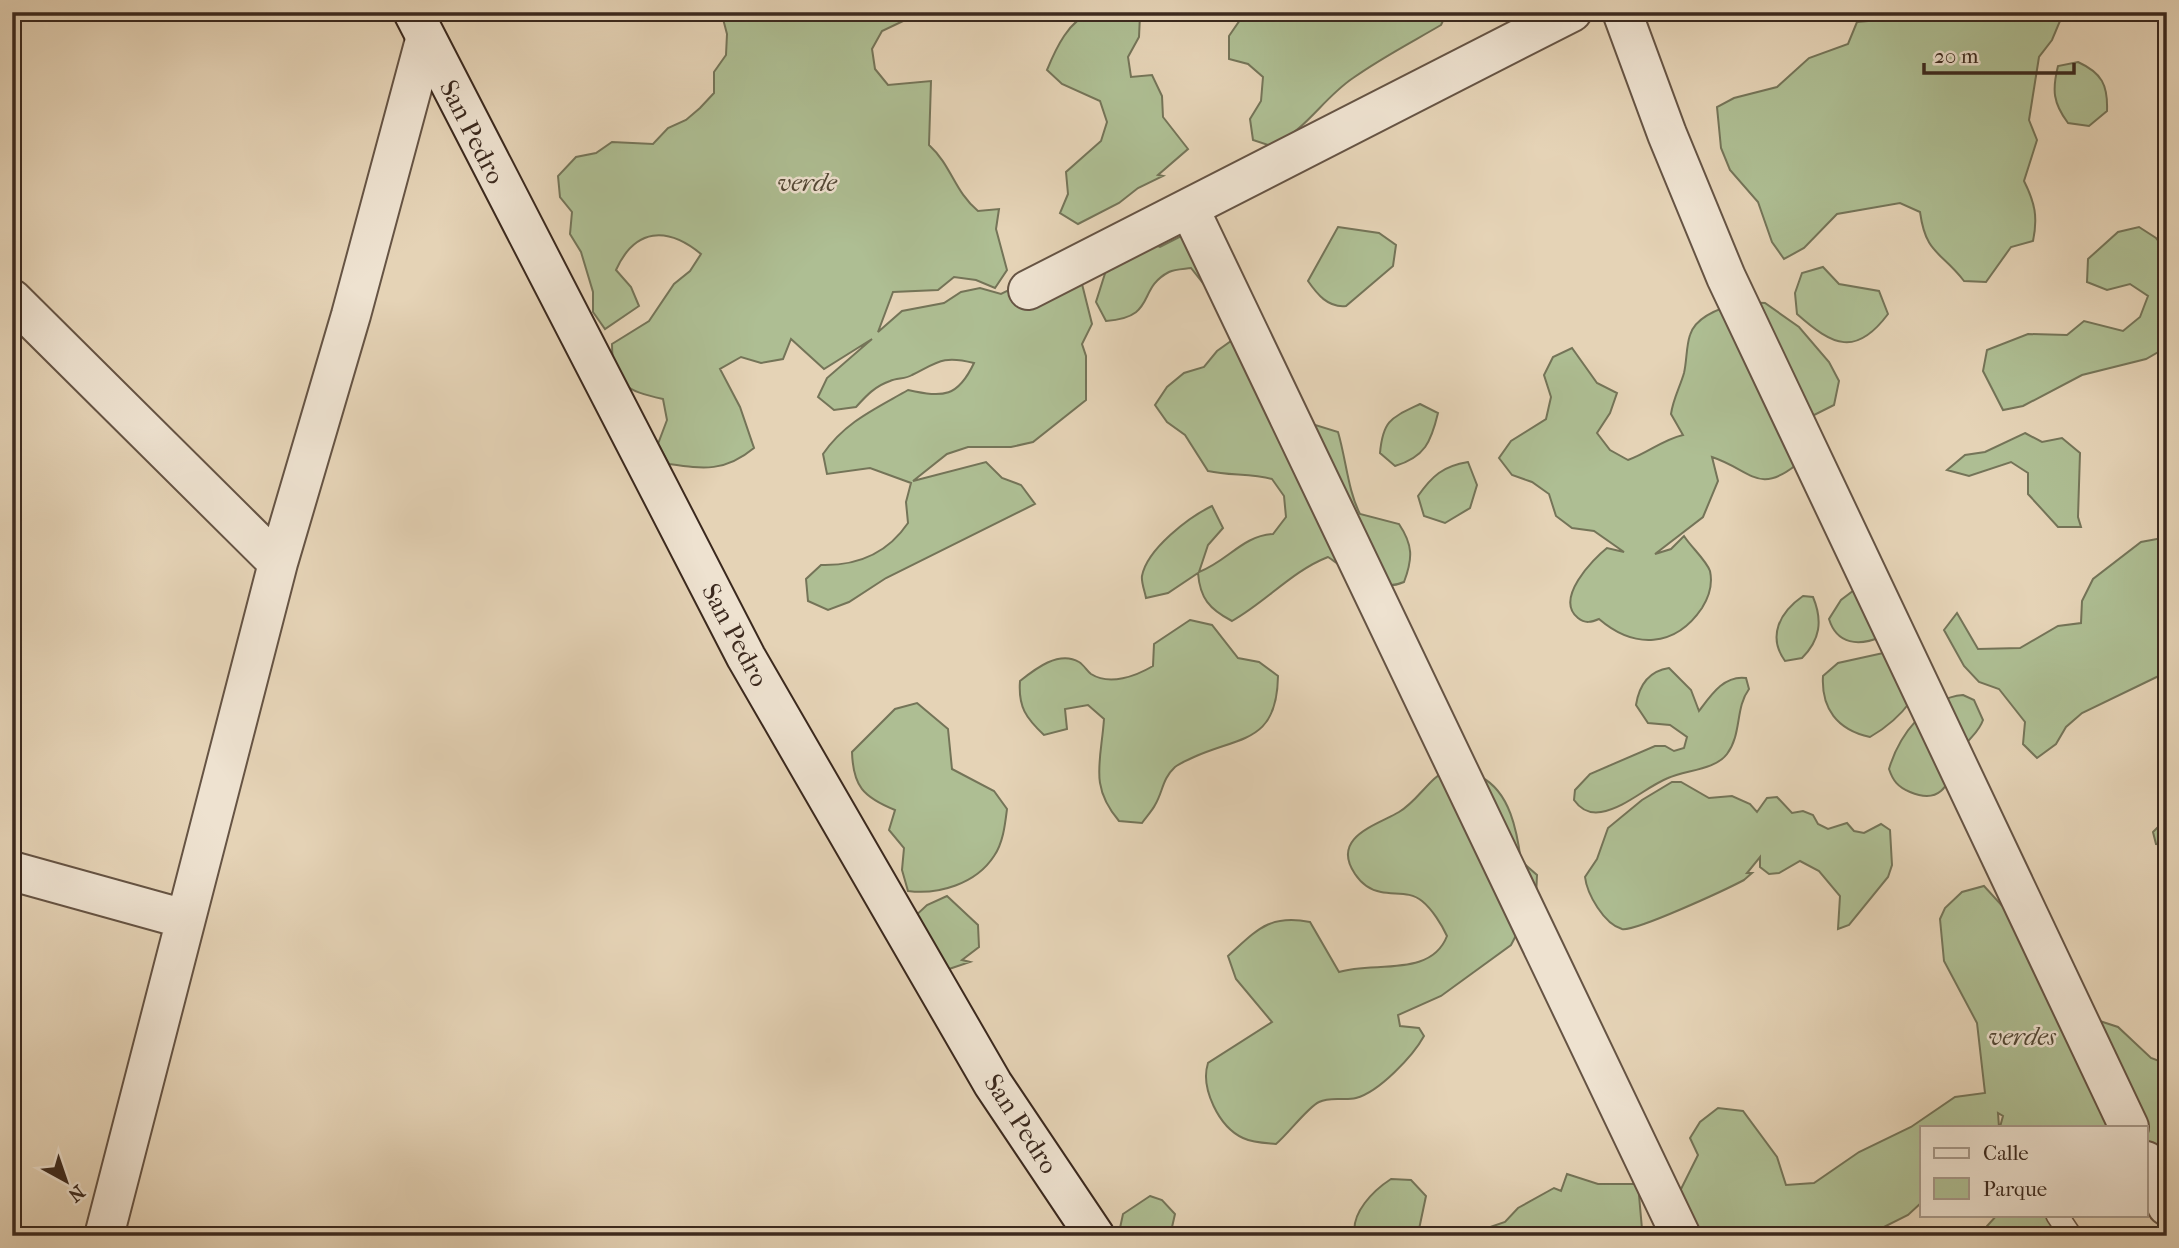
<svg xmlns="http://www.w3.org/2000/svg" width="2179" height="1248" font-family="'IM FELL French Canon',serif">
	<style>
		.green { fill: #aebe93; stroke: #747458; stroke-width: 2 }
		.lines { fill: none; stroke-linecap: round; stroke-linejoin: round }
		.service-casing { stroke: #665444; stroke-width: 24 }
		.minor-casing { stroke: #665444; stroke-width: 42 }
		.secondary-casing { stroke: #3b291e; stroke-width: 42 }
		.service { stroke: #eee2d0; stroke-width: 21 }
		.minor { stroke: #eee2d0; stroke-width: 38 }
		.secondary { stroke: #eee2d0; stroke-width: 38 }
		.labels { text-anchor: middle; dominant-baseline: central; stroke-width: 5; stroke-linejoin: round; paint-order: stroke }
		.street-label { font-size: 26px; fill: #3b291e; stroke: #eee2d0 }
		.park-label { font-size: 26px; font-style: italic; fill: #524735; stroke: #eee2d0 }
	</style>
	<rect width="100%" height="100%" fill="#e5d3b6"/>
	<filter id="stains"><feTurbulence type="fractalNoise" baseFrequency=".00286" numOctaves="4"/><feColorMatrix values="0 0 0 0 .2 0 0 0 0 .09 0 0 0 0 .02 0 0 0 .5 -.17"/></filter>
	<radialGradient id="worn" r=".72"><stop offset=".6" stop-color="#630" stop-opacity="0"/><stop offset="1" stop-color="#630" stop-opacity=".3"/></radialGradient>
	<path class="green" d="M 724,12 L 778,12 L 784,19 L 803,15 L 803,12 L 922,12 L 882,31 L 872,49 L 875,69 L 888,85 L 931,81 L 929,145 C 952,166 954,191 978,211 L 999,209 L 996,229 L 1007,270 L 995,288 L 976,280 L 954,277 L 938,290 L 893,292 L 878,332 L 902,311 L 944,303 L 961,292 L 980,288 L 1001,294 L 1019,285 L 1082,284 L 1092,324 L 1082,344 L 1086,356 L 1086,400 L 1033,442 L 1011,447 L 968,447 L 947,454 L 913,481 L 986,462 L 1002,478 L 1021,485 L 1035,504 L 886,578 L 849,602 L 828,610 L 808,601 L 806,579 L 821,565 C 858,566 887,554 908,523 L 906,502 L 911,483 L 870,468 L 827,474 L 823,454 C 845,422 875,409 908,390 C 944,398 958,397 974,363 C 943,355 938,362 912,375 C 906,379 897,378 890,381 C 875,386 866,396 856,407 L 834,410 L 818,397 L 827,378 L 872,339 L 824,369 L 791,339 L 783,359 L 761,363 L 741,357 L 720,369 L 740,407 L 754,448 C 725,472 704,469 669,464 L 658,444 L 667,420 L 663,399 C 626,391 612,384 612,344 L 649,321 L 674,284 L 690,271 L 701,254 C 667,226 635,228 616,270 L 631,287 L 639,306 L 605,329 L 593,312 L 593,292 L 581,252 L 570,234 L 572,212 L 560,197 L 558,176 L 576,157 L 596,153 L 612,142 L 653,144 L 668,128 L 686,120 L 700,108 L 714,93 L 714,72 L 726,55 L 727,34 L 722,15 Z
		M 1092,12 L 1136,12 L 1140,15 L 1139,37 L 1128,57 L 1131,77 L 1152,75 L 1162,96 L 1163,117 L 1188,149 L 1158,175 L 1163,176 L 1138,188 L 1119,203 L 1078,224 L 1060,213 L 1068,194 L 1066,172 L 1101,141 L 1107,122 L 1100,101 L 1062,84 L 1047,70 C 1056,48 1069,20 1092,12 Z
		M 1241,12 L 1325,12 L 1328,16 L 1336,12 L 1447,12 L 1441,25 C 1412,42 1381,58 1353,78 C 1322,99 1306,131 1271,146 L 1253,140 L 1250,119 L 1261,101 L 1263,77 L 1248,64 L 1229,59 L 1229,36 L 1242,17 Z
		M 1887,12 L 2057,12 L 2060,21 L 2052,40 L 2039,57 L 2029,120 L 2037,140 L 2024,181 C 2035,203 2038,217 2033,241 L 2011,247 L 1986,282 L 1964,281 C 1941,251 1926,255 1920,212 L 1900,203 L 1837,214 L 1804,248 L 1784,259 L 1772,242 L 1758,202 L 1730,170 L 1721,148 L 1717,107 L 1734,98 L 1777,87 L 1809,58 L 1848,44 L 1857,22 L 1879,20 Z
		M 2078,62 C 2102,73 2108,85 2107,111 L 2089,126 L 2068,123 C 2053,103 2052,90 2058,66 Z
		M 1338,227 L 1379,233 L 1396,245 L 1393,266 L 1346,306 C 1328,308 1317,294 1308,281 Z
		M 2139,227 L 2156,238 L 2167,251 L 2167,347 L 2146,359 L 2082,375 L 2023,406 L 2003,410 L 1983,371 L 1987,350 L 2028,334 L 2067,335 L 2084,321 L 2123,331 L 2140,317 L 2148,296 L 2130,284 L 2107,290 L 2087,282 L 2088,259 L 2118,232 Z
		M 1197,228 L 1217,229 C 1239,259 1230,269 1217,301 L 1191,268 C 1184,269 1175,269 1169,272 C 1136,289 1158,317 1106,321 L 1096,302 L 1108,264 L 1141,239 L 1160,247 Z
		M 1823,267 L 1839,284 L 1879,291 L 1888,314 C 1856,357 1833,346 1797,314 L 1795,293 L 1802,273 Z
		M 1744,302 L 1765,303 L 1799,327 L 1829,362 L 1839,381 L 1834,405 L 1794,425 L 1796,465 C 1758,495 1751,470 1712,457 L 1718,481 L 1703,517 L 1655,554 L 1671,549 L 1684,536 C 1691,547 1706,560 1710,571 C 1713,585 1709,597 1702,608 C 1675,648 1634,649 1599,619 C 1592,622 1585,624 1578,618 C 1554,599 1593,559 1607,548 L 1624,552 L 1594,531 L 1572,528 L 1556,516 L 1549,494 L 1532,482 L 1512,475 L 1499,458 L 1511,441 L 1546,419 L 1551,397 L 1544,375 L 1553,357 L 1572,348 L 1597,383 L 1617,393 L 1610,413 L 1597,433 L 1610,450 L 1628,460 C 1648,453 1662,440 1683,435 L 1671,414 C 1673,399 1680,387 1684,373 C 1687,360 1686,347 1690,335 C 1696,315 1726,306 1744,302 Z
		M 1252,326 L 1299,420 L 1338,432 C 1346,459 1348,491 1360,514 L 1399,524 C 1413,545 1413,558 1404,582 C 1377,594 1350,572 1328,557 C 1292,571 1266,602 1232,621 C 1209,609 1200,598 1198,573 L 1168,593 L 1146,598 C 1145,592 1141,582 1142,576 C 1147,549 1189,517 1212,506 L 1223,528 L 1208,545 L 1199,572 C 1228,561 1242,536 1273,534 L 1286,517 L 1284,496 L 1272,479 C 1250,473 1230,476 1208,471 L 1185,435 L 1167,422 L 1155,405 L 1167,387 L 1184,373 L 1204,367 L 1217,351 Z
		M 1420,404 L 1438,413 C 1431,442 1425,457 1395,466 L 1380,453 C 1383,420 1391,418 1420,404 Z
		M 2025,433 L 2042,442 L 2062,438 L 2080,453 L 2078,517 L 2081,527 L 2058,527 L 2028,494 L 2028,473 L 2011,462 L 1969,476 L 1947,470 L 1965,455 L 1985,452 Z
		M 1468,462 L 1477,485 L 1470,508 L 1445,523 L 1424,516 L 1418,496 C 1432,476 1443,466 1468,462 Z
		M 2162,538 L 2167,541 L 2167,672 L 2082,713 L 2066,727 L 2056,744 L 2037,758 L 2023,744 L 2025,722 L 1999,689 L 1979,682 L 1964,666 L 1944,630 L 1957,613 L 1978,649 L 2020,648 L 2058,626 L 2081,623 L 2082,601 L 2093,579 L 2141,542 Z
		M 1858,587 L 1881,637 C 1859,646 1837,645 1829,619 L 1841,600 Z
		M 1803,596 L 1813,597 C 1823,621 1820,640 1802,658 L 1785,661 C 1767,636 1780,612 1803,596 Z
		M 1190,620 L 1212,625 L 1238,658 L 1259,662 L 1278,676 C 1277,743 1241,736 1194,757 C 1188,760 1180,763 1175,767 C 1162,779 1163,792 1155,805 C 1152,811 1146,817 1142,823 L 1119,821 C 1089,786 1101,762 1104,719 L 1088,705 L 1065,709 L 1067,729 L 1044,735 C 1026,718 1018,707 1020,681 C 1035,669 1059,650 1079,662 C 1084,665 1087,671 1091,674 C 1110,686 1136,676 1153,666 L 1154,644 Z
		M 1915,646 L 1924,650 C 1933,686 1898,721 1870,737 C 1837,730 1821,708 1823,676 L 1838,663 Z
		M 1669,668 L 1691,690 L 1699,711 C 1711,695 1724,675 1746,678 L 1749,689 C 1735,708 1742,734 1727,754 C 1715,770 1685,770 1668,778 C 1646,787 1625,808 1601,812 C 1589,814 1581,810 1574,800 L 1575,790 L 1590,774 L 1655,746 L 1665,746 L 1674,751 L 1684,748 L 1687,737 L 1670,725 L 1648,723 L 1636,705 C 1639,686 1649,671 1669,668 Z
		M 1963,695 L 1974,700 L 1983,720 C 1979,732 1970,737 1964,747 C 1950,769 1950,809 1910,792 C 1898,787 1893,781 1889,769 C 1899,735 1927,698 1963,695 Z
		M 917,703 L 948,729 L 952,769 L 994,791 L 1007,809 C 1005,825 1003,843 994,856 C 976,884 938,895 908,891 L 902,870 L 904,848 L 889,830 L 895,810 C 863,797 853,786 852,752 L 895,709 Z
		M 1448,769 C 1458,771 1471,772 1481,777 C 1510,792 1517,831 1521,861 L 1537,875 L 1536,897 L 1511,945 L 1441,996 L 1398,1015 L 1400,1026 L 1419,1028 L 1424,1036 C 1413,1056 1379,1092 1356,1098 C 1344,1101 1331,1096 1319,1102 C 1308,1107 1288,1134 1276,1144 C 1265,1143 1254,1143 1243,1138 C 1219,1127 1200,1088 1208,1063 L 1272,1022 L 1236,979 L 1228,956 C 1257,930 1269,914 1310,922 L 1339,972 C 1373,961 1431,978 1447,936 C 1442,925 1432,909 1422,901 C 1410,891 1395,895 1381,892 C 1369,890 1361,883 1355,874 C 1330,837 1377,825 1399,812 C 1418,801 1428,779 1448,769 Z
		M 1672,782 L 1681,782 L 1709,798 L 1732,796 L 1750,804 L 1757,812 L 1767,798 L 1777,797 L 1792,813 L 1803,811 L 1813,815 L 1818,824 L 1828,829 L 1847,823 L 1854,831 L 1864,833 L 1881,824 L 1890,830 L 1892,865 L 1888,877 L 1849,925 L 1838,929 L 1840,896 L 1819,871 L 1800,861 L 1779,873 L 1769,874 L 1760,867 L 1760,857 L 1747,873 L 1752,873 L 1744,880 C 1727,889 1635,932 1622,929 C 1604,924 1587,894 1585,877 L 1597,859 L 1608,828 L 1642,800 Z
		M 2167,797 L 2167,845 L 2156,844 L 2153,832 L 2164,821 L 2162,810 Z
		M 1984,886 L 2006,910 L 2060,1008 L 2118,1027 L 2151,1058 L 2167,1064 L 2167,1193 L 2146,1168 L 2146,1127 L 2000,1127 L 2003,1116 L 1998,1113 L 1999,1127 L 1922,1127 L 1922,1202 L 1908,1215 L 1866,1236 L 1687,1236 L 1675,1201 L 1698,1155 L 1690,1138 L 1700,1122 L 1718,1108 L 1743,1111 L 1777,1157 L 1786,1185 L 1814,1183 L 1859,1152 L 1911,1127 L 1955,1097 L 1985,1093 L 1977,1023 L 1944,961 L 1940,919 L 1945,908 L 1962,892 Z
		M 947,896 L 978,925 L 979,947 L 962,960 L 970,962 L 949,969 L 912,919 L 927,905 Z
		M 1567,1174 L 1598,1184 L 1638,1184 L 1642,1229 L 1637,1236 L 1464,1236 L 1505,1222 L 1518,1208 L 1554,1188 L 1561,1191 Z
		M 1391,1179 L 1411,1180 L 1426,1196 L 1418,1234 L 1355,1236 C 1350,1213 1374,1190 1391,1179 Z
		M 1150,1196 L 1162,1200 L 1175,1214 L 1170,1236 L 1122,1236 L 1120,1228 L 1123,1214 Z
		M 1997,1215 L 2072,1215 L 2071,1236 L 1988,1236 L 1987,1226 Z"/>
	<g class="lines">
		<g class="service-casing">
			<path id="service" d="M 2057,1215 L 2071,1236"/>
		</g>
		<g class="minor-casing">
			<path id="minor" d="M 1622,12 L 1667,134 L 1726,277 L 2129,1127
				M 1190,210 L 1681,1236
				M 1028,290 L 1572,12
				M 12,299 L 278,563
				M 12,871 L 185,919
				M 2146,1161 L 2167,1206
				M 104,1236 L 278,563 L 351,315 L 425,40"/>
		</g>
		<g class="secondary-casing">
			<path id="secondary" d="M 413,12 L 746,657 L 993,1084 L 1095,1236"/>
		</g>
		<use href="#service" class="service"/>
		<use href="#minor" class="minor"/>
		<use href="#secondary" class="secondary"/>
	</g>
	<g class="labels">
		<g class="street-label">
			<text transform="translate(472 132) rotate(63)">San Pedro</text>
			<text transform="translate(735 635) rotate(62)">San Pedro</text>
			<text transform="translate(1021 1124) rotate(57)">San Pedro</text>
		</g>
		<g class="park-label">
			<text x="807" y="182">verde</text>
			<text x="2022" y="1036">verdes</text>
		</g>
	</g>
	<rect width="2179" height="1248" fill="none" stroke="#e5d3b6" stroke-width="42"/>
	<rect x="14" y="14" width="2151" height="1220" fill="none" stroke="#3b291e" stroke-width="3.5"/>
	<rect x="21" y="21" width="2137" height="1206" fill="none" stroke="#3b291e" stroke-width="2"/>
	<rect x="1920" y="1126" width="228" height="91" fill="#eee2d0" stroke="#a69889" stroke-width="2"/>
	<rect x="1934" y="1148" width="35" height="10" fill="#eee2d0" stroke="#a69889" stroke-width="2"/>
	<text x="1983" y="1160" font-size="21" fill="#3b291e">Calle</text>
	<rect x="1934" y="1178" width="35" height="21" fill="#aebe93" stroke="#a69889" stroke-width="2"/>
	<text x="1983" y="1196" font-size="21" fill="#3b291e">Parque</text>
	<g transform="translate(66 1181) rotate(140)" stroke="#eee2d0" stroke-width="5" paint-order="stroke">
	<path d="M0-5L12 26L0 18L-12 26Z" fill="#3b291e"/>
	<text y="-10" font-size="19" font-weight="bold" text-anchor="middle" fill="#3b291e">N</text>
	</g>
	<path d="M1924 63v10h150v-10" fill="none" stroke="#3b291e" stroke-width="3.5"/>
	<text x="1934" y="63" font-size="21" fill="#3b291e" stroke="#eee2d0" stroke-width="5" paint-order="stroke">20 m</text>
	<rect width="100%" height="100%" filter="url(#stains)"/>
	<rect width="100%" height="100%" fill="url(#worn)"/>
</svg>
